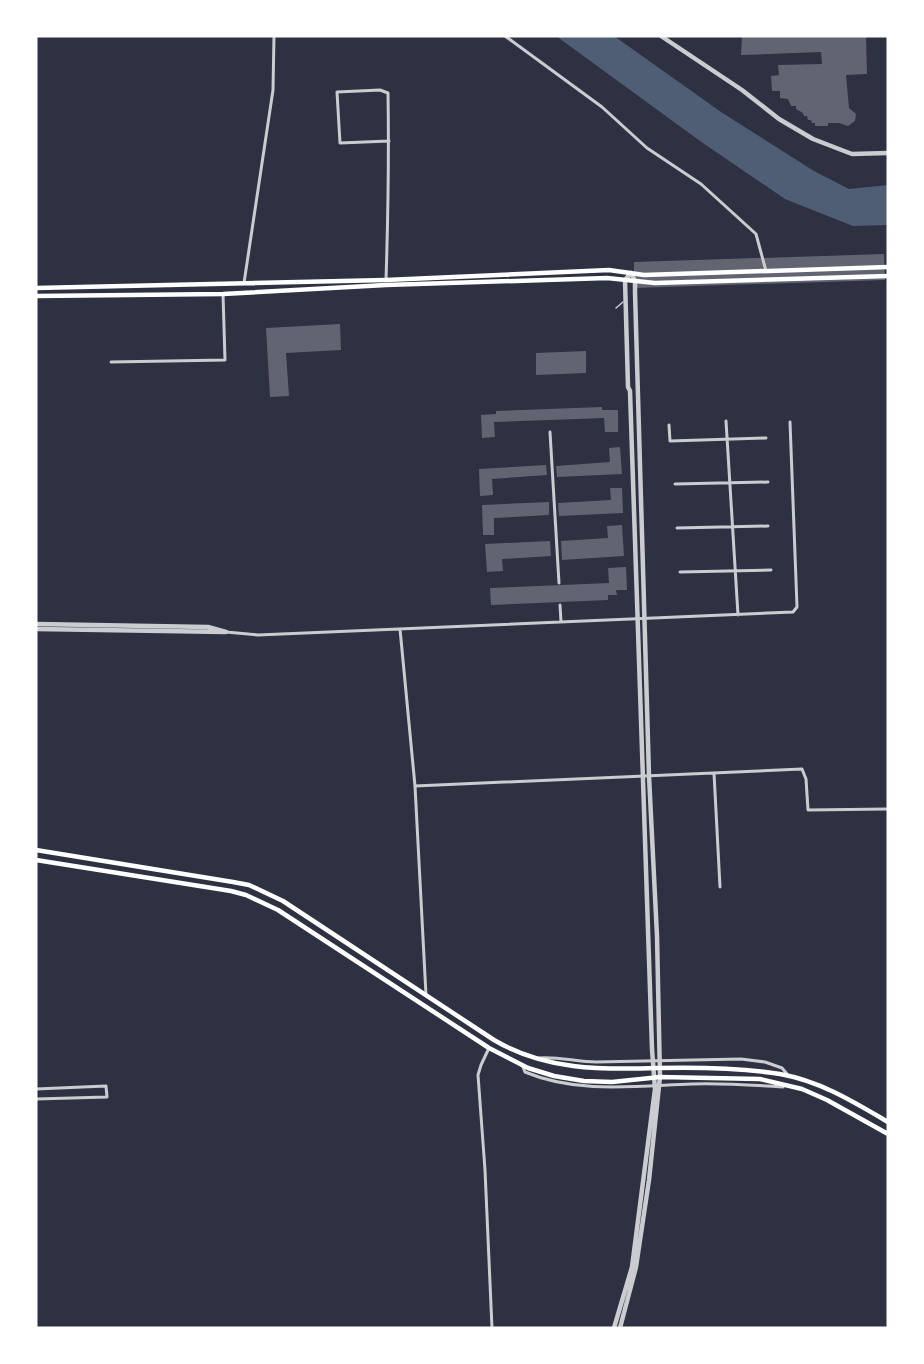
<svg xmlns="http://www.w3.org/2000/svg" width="924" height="1364" font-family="Roboto,sans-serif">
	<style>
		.water { fill: #4f5d75 }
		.building { fill: #626471 }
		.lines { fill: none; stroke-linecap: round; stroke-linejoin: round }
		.service { stroke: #caccd0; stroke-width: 1.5 }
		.minor { stroke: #caccd0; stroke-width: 3 }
		.tertiary { stroke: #caccd0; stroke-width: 4.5 }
		.secondary { stroke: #fff; stroke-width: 4.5 }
	</style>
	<rect width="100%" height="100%" fill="#2d3142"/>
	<path class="water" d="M 556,36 L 614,36 L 721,112 L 814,171 L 849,189 L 888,185 L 888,225 L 853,226 L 785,199 L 700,141 Z"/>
	<path class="building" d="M 742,36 L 866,36 L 867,74 L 846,75 L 849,108 L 856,114 L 855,121 L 848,126 L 839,123 L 828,123 L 828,126 L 815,126 L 815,123 L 812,123 L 811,120 L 808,120 L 807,116 L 804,116 L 803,113 L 796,109 L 796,106 L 791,106 L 788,99 L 780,98 L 780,91 L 772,91 L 771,76 L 779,75 L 778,65 L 822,64 L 821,52 L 741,55 Z
		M 884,254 L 885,280 L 634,288 L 634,262 Z
		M 340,324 L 341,350 L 286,353 L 289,396 L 270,397 L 266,328 Z
		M 586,351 L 586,373 L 536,375 L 536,353 Z
		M 602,407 L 602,410 L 618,410 L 618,432 L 605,432 L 604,418 L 494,422 L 495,437 L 482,438 L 481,415 L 496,414 L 496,411 Z
		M 620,447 L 622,474 L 557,477 L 556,466 L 610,462 L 609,448 Z
		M 546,465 L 547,475 L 492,479 L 493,495 L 480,496 L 479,469 Z
		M 610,488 L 622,488 L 623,513 L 559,516 L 558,503 L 611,500 Z
		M 549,502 L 549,515 L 494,518 L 494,535 L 483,535 L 482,505 Z
		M 622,525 L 624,556 L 562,560 L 561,541 L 608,538 L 607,526 Z
		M 550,541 L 551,556 L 502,559 L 503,571 L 487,572 L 485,544 Z
		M 626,567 L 627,590 L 616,590 L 617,595 L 608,595 L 608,600 L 491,605 L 490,588 L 609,583 L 608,568 Z"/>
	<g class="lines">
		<path class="service" d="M 616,308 L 623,302"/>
		<path class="minor" d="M 505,36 L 602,107 L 647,148 L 701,184 L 756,234 L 766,271
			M 386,280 C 388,218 389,156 388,93 L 380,90 L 337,92 L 340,143 L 389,141
			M 244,283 L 273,90 L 274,36
			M 111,362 L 225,360 L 223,294
			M 726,421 L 738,615
			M 669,425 L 670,441 L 766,438
			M 550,432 L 559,583
			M 675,484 L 768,482
			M 677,528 L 768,526
			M 680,572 L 771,570
			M 560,605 L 561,622
			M 400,629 L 415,786 L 426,995
			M 226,632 L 258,635 L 793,612 L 797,607 L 790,422
			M 714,773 L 720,887
			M 415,786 L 802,769 L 806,779 L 808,810 L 888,809
			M 489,1048 L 481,1065 L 478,1075 L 485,1170 L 492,1328
			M 538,1058 C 557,1056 577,1062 596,1062 L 741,1059 L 765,1062 L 782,1068 L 787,1074
			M 523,1067 L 525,1072 C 577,1094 636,1086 692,1084 C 722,1083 753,1085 783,1087
			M 36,1089 L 106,1086 L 107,1097 L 36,1099"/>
		<path class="tertiary" d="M 661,36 L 742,90 L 779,119 L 813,139 L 852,154 L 888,153
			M 36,624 L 208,627 L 226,632 L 36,629
			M 614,1328 L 632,1267 L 655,1089 L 652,1049 L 630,391 L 628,387 L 625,280 L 631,273 L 635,281 L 635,292 L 649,776 L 657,936 L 660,1077 L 649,1180 L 636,1267 L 620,1328"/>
		<path class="secondary" d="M 36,288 L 386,280 L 609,270 L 644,275 L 888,267
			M 36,296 L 223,294 L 386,285 L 607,278 L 655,283 L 888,276
			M 36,850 L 233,882 L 249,885 L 283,901 L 494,1040 C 545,1070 600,1070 657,1068 C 698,1067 741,1068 780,1074 C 820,1081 854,1102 888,1122
			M 36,860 L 231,891 L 246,895 L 278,910 L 489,1048 L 528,1068 L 554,1076 L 584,1081 L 612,1082 L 660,1077 L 760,1079 L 802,1089 L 827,1100 L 888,1134"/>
	</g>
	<rect width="924" height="1364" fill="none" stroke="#ffffff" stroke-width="75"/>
</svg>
